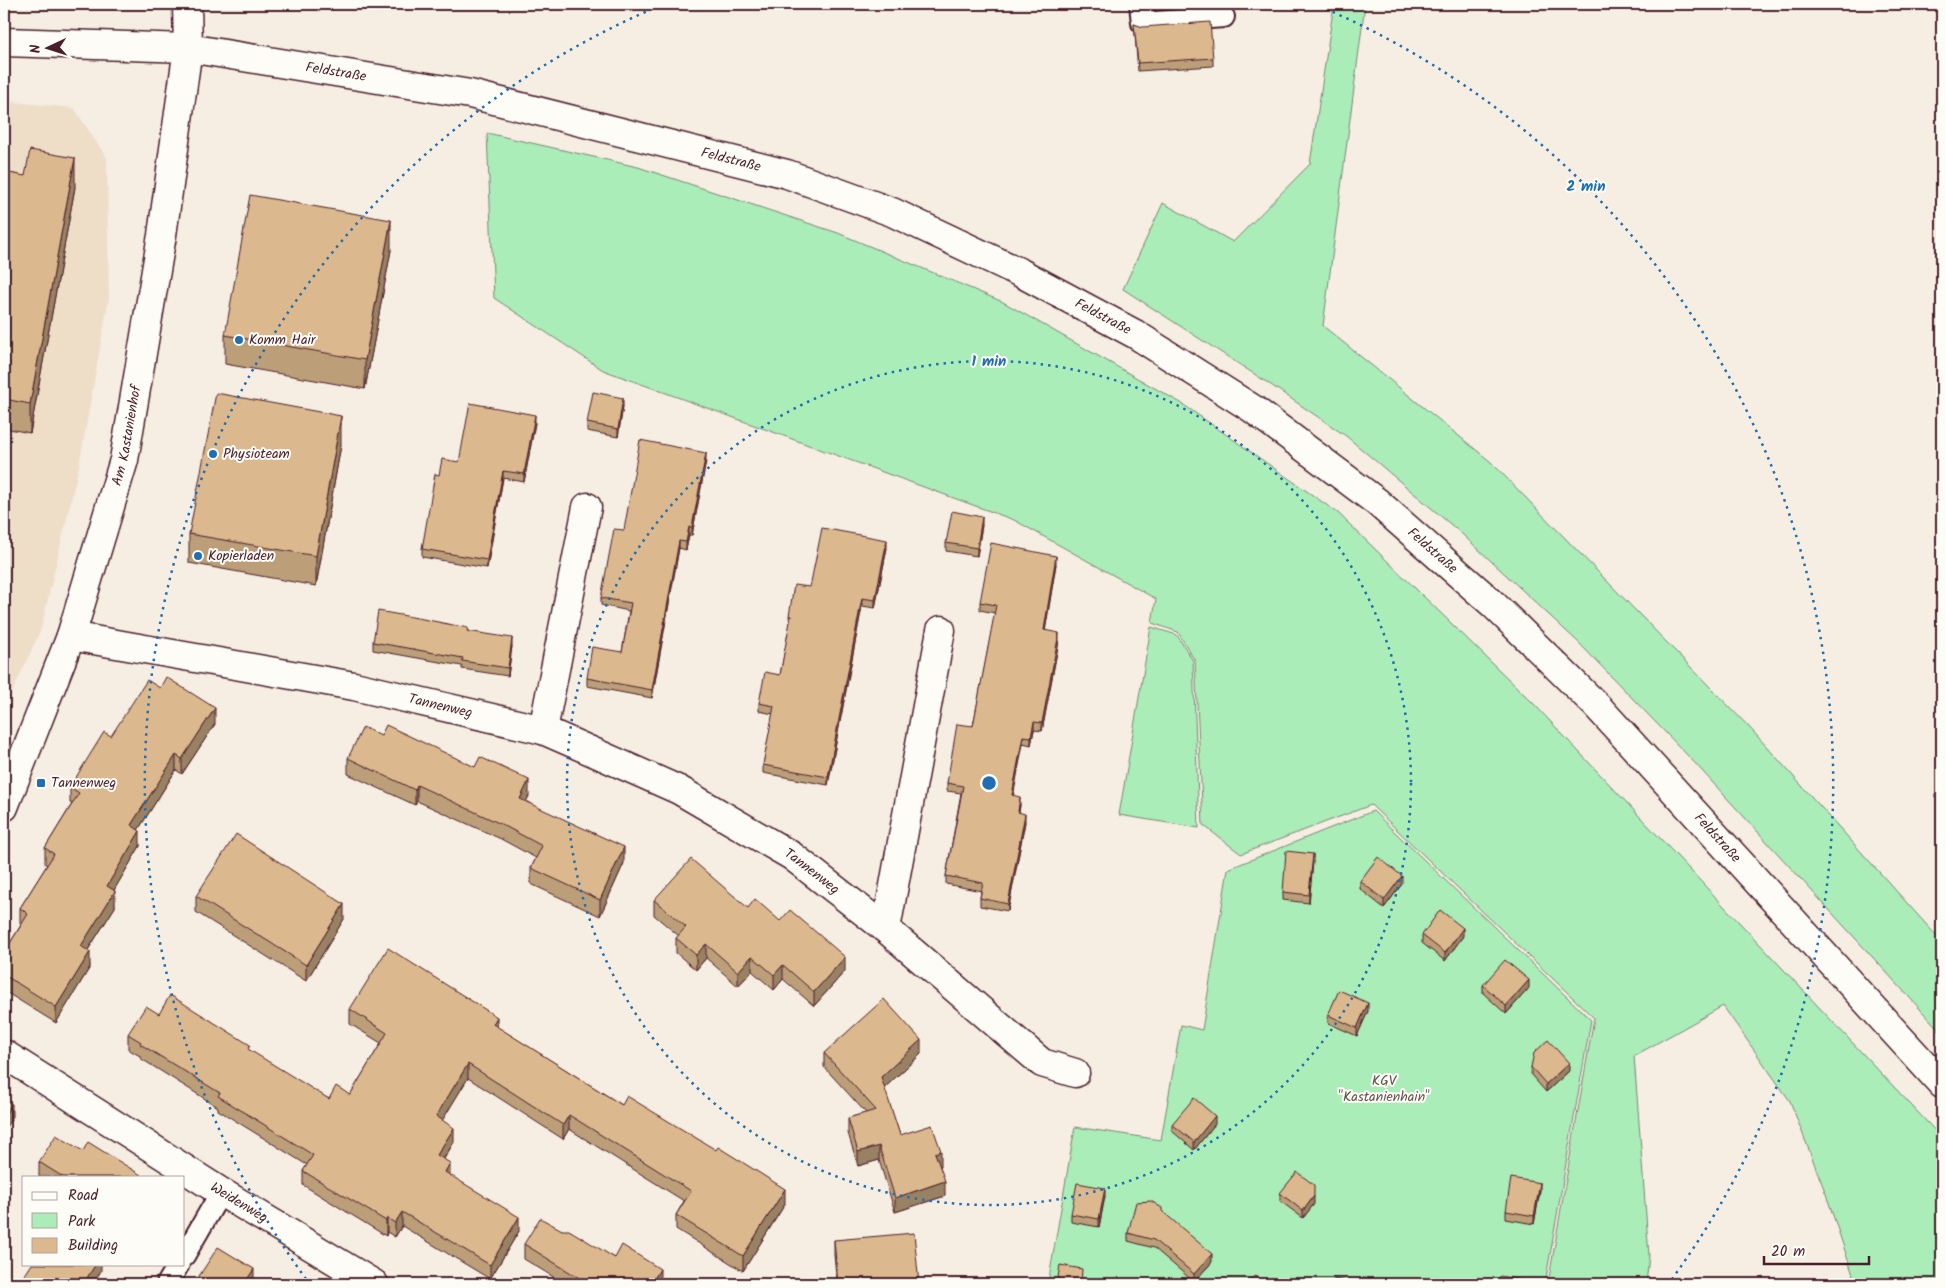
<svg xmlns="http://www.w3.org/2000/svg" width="1946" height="1288" font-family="Kalam,sans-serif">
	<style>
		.built { fill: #eedec8 }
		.green { fill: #aaedb8; stroke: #7a8672 }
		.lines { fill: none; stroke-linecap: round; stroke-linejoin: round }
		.service-casing { stroke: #4a1f2b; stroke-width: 24 }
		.minor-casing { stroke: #4a1f2b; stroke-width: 31 }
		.secondary-casing { stroke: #4a1f2b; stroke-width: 31 }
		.service { stroke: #fdfcf7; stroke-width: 20 }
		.minor { stroke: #fdfcf7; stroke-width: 28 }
		.secondary { stroke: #fdfcf7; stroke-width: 28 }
		.wall { fill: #bc9e79; stroke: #4a1f2b }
		.shaded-wall { fill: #998163; stroke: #4a1f2b }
		.building { fill: #dbb88d; stroke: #4a1f2b }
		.ring { fill: none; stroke: #1f6fb2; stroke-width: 2.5; stroke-dasharray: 2.5 5 }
		.poi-dot { fill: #1f6fb2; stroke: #fdfcf7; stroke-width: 2 }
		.labels { text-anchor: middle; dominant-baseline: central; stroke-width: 4; stroke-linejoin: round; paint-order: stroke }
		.street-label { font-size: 14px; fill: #4a1f2b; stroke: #fdfcf7 }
		.poi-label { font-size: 14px; fill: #4a1f2b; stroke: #fdfcf7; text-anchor: start }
		.park-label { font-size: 14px; fill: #62524e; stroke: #fdfcf7 }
		.centre { fill: #1f6fb2; stroke: #fdfcf7; stroke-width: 2.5 }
		.ring-label { font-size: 15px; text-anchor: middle; font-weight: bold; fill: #1f6fb2; stroke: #fdfcf7; stroke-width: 4; stroke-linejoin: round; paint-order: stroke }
	</style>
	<rect width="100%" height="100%" fill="#f6eee2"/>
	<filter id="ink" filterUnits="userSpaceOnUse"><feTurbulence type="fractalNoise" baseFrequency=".02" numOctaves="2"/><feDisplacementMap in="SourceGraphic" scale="10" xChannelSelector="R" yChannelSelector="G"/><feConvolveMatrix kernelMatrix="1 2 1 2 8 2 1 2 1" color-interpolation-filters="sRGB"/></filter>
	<g filter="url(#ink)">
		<path class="built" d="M 4,101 L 74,108 L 107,158 L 109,298 L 79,466 L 41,629 L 4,711 Z"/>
		<path class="green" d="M 1334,4 L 1365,4 L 1323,326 L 1491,462 L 1749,727 L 1942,942 L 1942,1033 L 1692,760 L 1578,642 L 1462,534 L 1346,436 L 1265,381 L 1123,289 L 1163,203 L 1233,242 L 1310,164 Z
			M 487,133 L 638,167 L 838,233 L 1003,302 L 1181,403 L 1338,513 L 1532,702 L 1942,1138 L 1942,1284 L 1856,1284 L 1826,1194 L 1790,1101 L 1723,1006 L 1634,1056 L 1649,1256 L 1646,1284 L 1548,1284 L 1594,1018 L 1371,805 L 1241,854 L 1203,825 L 1195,661 L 1178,632 L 1152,623 L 1156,599 L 1014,520 L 603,370 L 494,298 Z
			M 1151,627 L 1177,635 L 1193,661 L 1199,828 L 1119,815 Z
			M 1373,811 L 1591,1020 L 1545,1284 L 1048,1284 L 1075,1127 L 1161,1140 L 1181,1025 L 1202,1030 L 1228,869 Z"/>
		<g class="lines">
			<g class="service-casing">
				<path id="service" d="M 1140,4 L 1142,23 L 1224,17
					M 184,1256 L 221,1192
					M 167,1284 L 179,1264"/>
			</g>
			<g class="minor-casing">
				<g id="minor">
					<path id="s1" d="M 71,636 L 354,686 L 543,730 L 598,754 L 679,790 L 792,856 L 886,929 L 1042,1063 L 1075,1073"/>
					<path d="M 543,730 L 587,507"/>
					<path id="s2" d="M 4,807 L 71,636 L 124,460 L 162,235 L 188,48 L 187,4"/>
					<path d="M 886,929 L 941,630"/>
					<path id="s3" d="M 4,1054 L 221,1192 L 374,1284"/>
				</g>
			</g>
			<g class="secondary-casing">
				<g id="secondary">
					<path id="s4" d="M 4,42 L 188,48 L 470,94 L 787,174 L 892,212 L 1021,273 L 1135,334 L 1253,409 L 1377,502 L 1493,604 L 1597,706 L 1942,1084"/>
				</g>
			</g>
			<use href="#service" class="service"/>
			<use href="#minor" class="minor"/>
			<use href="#secondary" class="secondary"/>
		</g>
		<path class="wall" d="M 1151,4 L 1208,4 L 1208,6 L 1153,10 Z
			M 1134,24 L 1213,58 L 1213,66 L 1138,71 Z
			M 4,172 L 75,187 L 30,433 L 4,428 Z
			M 391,250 L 365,389 L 225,364 L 225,335 Z
			M 623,406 L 618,437 L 587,431 L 587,423 Z
			M 535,423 L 524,482 L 503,478 L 487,568 L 422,557 L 422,549 L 439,475 L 459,462 Z
			M 341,445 L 316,586 L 189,563 L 189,534 Z
			M 706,461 L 692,535 L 689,535 L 686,550 L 679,548 L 652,698 L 587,686 L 587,678 L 622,652 L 629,611 L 601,605 L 601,598 L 624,530 Z
			M 982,525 L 977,556 L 946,551 L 946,543 Z
			M 887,548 L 875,608 L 862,606 L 828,785 L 763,773 L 763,765 L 773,714 L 759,711 L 759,703 L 780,675 L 790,624 L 789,616 L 810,587 Z
			M 1056,564 L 1045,630 L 1059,641 L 1042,731 L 1034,730 L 1031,745 L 1023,743 L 1013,795 L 1020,805 L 1019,812 L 1025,822 L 1008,911 L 980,906 L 980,898 L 981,891 L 946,884 L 946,876 L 961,793 L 947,791 L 947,783 L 973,726 L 995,613 L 980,610 L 980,602 Z
			M 468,631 L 512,646 L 508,676 L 462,669 L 462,666 L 373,650 L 373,642 Z
			M 215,724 L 182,774 L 176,770 L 138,830 L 140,846 L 114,890 L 115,907 L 88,950 L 90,967 L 56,1023 L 4,991 L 4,953 L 21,925 L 20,924 L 20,908 L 47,865 L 45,864 L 45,848 L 72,804 L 70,803 L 70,787 L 111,736 Z
			M 381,736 L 529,796 L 526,801 L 624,863 L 600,916 L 531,884 L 531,868 L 536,858 L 501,839 L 417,801 L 415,805 L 348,774 L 348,758 Z
			M 1313,861 L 1309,903 L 1283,900 L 1283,892 Z
			M 1360,881 L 1402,884 L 1384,908 L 1360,889 Z
			M 196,896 L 344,919 L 306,981 L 196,912 Z
			M 654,900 L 748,908 L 780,921 L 845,971 L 814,1006 L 783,979 L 774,990 L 752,971 L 738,986 L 706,958 L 696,970 L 676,953 L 676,938 L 679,936 L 654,915 Z
			M 1422,935 L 1463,936 L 1445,961 L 1422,943 Z
			M 1483,985 L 1529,988 L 1506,1014 L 1483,993 Z
			M 350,1009 L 497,1027 L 622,1105 L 785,1204 L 743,1271 L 676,1229 L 676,1215 L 684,1201 L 569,1129 L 563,1139 L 468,1078 L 442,1120 L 454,1142 L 444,1159 L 450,1175 L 519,1231 L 490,1279 L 402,1226 L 395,1237 L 387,1232 L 386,1236 L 303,1185 L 303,1171 L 307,1165 L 218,1110 L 218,1107 L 140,1058 L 140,1056 L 128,1049 L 128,1034 L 159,1014 L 329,1099 L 350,1095 L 381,1043 L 350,1024 Z
			M 1368,1011 L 1357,1036 L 1328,1023 L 1328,1015 Z
			M 824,1053 L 921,1054 L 884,1088 L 900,1135 L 941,1166 L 940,1166 L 945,1196 L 895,1212 L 879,1160 L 858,1166 L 848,1133 L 848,1118 L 866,1113 L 824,1067 Z
			M 1531,1067 L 1569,1071 L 1546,1092 L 1531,1075 Z
			M 1172,1124 L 1215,1124 L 1194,1150 L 1172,1131 Z
			M 83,1151 L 141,1177 L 39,1177 L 39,1162 Z
			M 1540,1191 L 1534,1224 L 1506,1219 L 1506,1211 Z
			M 1280,1193 L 1314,1204 L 1303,1218 L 1280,1201 Z
			M 1105,1196 L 1099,1227 L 1071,1222 L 1071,1214 Z
			M 1162,1211 L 1212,1262 L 1194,1282 L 1154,1248 L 1128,1241 L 1128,1233 Z
			M 562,1230 L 615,1258 L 660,1284 L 565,1284 L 524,1259 L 524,1244 Z
			M 834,1240 L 919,1284 L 837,1284 L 834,1255 Z"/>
		<path class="shaded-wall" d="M 75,158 L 75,187 L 30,433 L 30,404 Z
			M 391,220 L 391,250 L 365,389 L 365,360 Z
			M 623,398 L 623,406 L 618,437 L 618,429 Z
			M 535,415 L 535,423 L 524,482 L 524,474 Z
			M 341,416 L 341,445 L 316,586 L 316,556 Z
			M 706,453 L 706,461 L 692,535 L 692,527 Z
			M 503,471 L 503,478 L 487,568 L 487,560 Z
			M 982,517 L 982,525 L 977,556 L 977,548 Z
			M 689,527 L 689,535 L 686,550 L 686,542 Z
			M 887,540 L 887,548 L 875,608 L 875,600 Z
			M 679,541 L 679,548 L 652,698 L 652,690 Z
			M 1056,556 L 1056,564 L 1044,638 L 1044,630 Z
			M 862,598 L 862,606 L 828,785 L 828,777 Z
			M 1059,633 L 1059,641 L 1042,731 L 1042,723 Z
			M 512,638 L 512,646 L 508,676 L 508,668 Z
			M 215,708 L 215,724 L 182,774 L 182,759 Z
			M 1034,722 L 1034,730 L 1031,745 L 1031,737 Z
			M 1023,736 L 1023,743 L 1012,803 L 1012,795 Z
			M 176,755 L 176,770 L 131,841 L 131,825 Z
			M 529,780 L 529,796 L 520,814 L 520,799 Z
			M 417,785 L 417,801 L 415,805 L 415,790 Z
			M 1020,797 L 1020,805 L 1018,820 L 1018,812 Z
			M 1025,814 L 1025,822 L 1008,911 L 1008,904 Z
			M 140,831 L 140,846 L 107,902 L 107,886 Z
			M 624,847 L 624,863 L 600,916 L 600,900 Z
			M 1313,854 L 1313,861 L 1309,903 L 1309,895 Z
			M 1402,876 L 1402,884 L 1384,908 L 1384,900 Z
			M 115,891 L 115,907 L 81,961 L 81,946 Z
			M 344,904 L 344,919 L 306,981 L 306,965 Z
			M 1463,928 L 1463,936 L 1445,961 L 1445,953 Z
			M 706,944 L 706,958 L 696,970 L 696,955 Z
			M 90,952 L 90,967 L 56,1023 L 56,1007 Z
			M 752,956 L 752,971 L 738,986 L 738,972 Z
			M 845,957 L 845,971 L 814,1006 L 814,992 Z
			M 783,965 L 783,979 L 774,990 L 774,975 Z
			M 1529,980 L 1529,988 L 1506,1014 L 1506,1006 Z
			M 1368,1003 L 1368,1011 L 1357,1036 L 1357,1028 Z
			M 497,1017 L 497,1032 L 493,1024 Z
			M 921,1040 L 921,1054 L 881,1091 L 881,1077 Z
			M 1569,1063 L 1569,1071 L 1546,1092 L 1546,1084 Z
			M 468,1064 L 468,1078 L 436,1131 L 436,1116 Z
			M 12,1104 L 12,1118 L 4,1130 L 4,1116 Z
			M 569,1115 L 569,1129 L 563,1139 L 563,1125 Z
			M 1215,1116 L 1215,1124 L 1194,1150 L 1194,1142 Z
			M 454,1128 L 454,1142 L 437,1169 L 437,1155 Z
			M 879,1146 L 879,1160 L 858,1166 L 858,1152 Z
			M 941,1151 L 941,1166 L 935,1167 L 935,1153 Z
			M 450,1163 L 450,1178 L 445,1172 Z
			M 945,1181 L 945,1196 L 895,1212 L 895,1198 Z
			M 1540,1183 L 1540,1191 L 1534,1224 L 1534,1216 Z
			M 1105,1188 L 1105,1196 L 1099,1227 L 1099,1219 Z
			M 785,1189 L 785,1204 L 743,1271 L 743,1256 Z
			M 1314,1196 L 1314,1204 L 1303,1218 L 1303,1211 Z
			M 402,1212 L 402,1226 L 395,1237 L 395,1223 Z
			M 519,1217 L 519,1231 L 490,1279 L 490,1265 Z
			M 387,1218 L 387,1232 L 386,1236 L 386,1221 Z
			M 1212,1254 L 1212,1262 L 1194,1282 L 1194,1274 Z
			M 96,1264 L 101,1264 L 101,1271 L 93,1284 L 83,1284 Z
			M 254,1269 L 254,1284 L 244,1284 Z
			M 660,1269 L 660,1284 L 651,1284 Z"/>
		<path class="building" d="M 1210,22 L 1213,58 L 1138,63 L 1134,24 L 1143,27 Z
			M 30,150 L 75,158 L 30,404 L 4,399 L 4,172 L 25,176 Z
			M 250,195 L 391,220 L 365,360 L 225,335 Z
			M 593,392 L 623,398 L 618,429 L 587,423 Z
			M 216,393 L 341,416 L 316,556 L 189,534 Z
			M 470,403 L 535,415 L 524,474 L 503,471 L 487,560 L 422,549 L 435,474 L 439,475 L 442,459 L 459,462 Z
			M 640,440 L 706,453 L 692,527 L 689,527 L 686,542 L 679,541 L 652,690 L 587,678 L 592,647 L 622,652 L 631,603 L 601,598 L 614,529 L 624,530 Z
			M 952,511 L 982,517 L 977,548 L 946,543 Z
			M 822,528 L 887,540 L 875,600 L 862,598 L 828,777 L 763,765 L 774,706 L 759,703 L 765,672 L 780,675 L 791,616 L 789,616 L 794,585 L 810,587 Z
			M 991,543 L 1056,556 L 1044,630 L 1059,633 L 1042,723 L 1034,722 L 1031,737 L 1023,736 L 1012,795 L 1020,797 L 1018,812 L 1025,814 L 1008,904 L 980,898 L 983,883 L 946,876 L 963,786 L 947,783 L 952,754 L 957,724 L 973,726 L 996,605 L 980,602 Z
			M 378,611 L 423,619 L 468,628 L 467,631 L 512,638 L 508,668 L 462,661 L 463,658 L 373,642 Z
			M 166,677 L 215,708 L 182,759 L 176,755 L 131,825 L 140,831 L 107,886 L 115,891 L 81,946 L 90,952 L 56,1007 L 4,975 L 4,953 L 28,914 L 20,908 L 54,854 L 45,848 L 79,793 L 70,787 L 104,732 L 111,736 L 147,680 L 160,688 Z
			M 386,725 L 475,767 L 480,757 L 529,780 L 520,799 L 624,847 L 600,900 L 531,868 L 542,846 L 501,824 L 417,785 L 415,790 L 348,758 L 363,727 L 381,736 Z
			M 236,834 L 344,904 L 306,965 L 196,896 Z
			M 1286,851 L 1313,854 L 1309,895 L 1283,892 Z
			M 1378,857 L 1402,876 L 1384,900 L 1360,881 Z
			M 691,859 L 748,908 L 755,899 L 780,921 L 790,910 L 845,957 L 814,992 L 783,965 L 774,975 L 752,956 L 738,972 L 706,944 L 696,955 L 676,938 L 686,927 L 654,900 Z
			M 1440,910 L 1463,928 L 1445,953 L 1422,935 Z
			M 388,948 L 497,1017 L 493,1024 L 622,1105 L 627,1096 L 716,1150 L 718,1147 L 785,1189 L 743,1256 L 676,1215 L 691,1191 L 569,1115 L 563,1125 L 468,1064 L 436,1116 L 454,1128 L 437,1155 L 450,1163 L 445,1172 L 519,1217 L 490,1265 L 402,1212 L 395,1223 L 387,1218 L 386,1221 L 303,1171 L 313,1155 L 218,1096 L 220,1093 L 140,1044 L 141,1042 L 128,1034 L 146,1006 L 159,1014 L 170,995 L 250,1045 L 248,1049 L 329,1099 L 336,1086 L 350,1095 L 387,1033 L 350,1009 Z
			M 1505,960 L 1529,980 L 1506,1006 L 1483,985 Z
			M 1339,990 L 1368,1003 L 1357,1028 L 1328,1015 Z
			M 884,999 L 921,1040 L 881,1077 L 900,1135 L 932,1125 L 941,1151 L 935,1153 L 945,1181 L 895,1198 L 879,1146 L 858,1152 L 848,1118 L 876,1110 L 824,1053 Z
			M 1548,1040 L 1569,1063 L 1546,1084 L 1531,1067 L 1534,1053 Z
			M 1194,1098 L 1215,1116 L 1194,1142 L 1172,1124 Z
			M 4,1099 L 12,1104 L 4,1116 Z
			M 56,1135 L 83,1151 L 88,1142 L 141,1175 L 139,1177 L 63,1177 L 39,1162 Z
			M 1297,1172 L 1314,1185 L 1314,1196 L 1303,1211 L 1280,1193 Z
			M 1511,1178 L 1540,1183 L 1534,1216 L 1506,1211 Z
			M 1077,1183 L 1105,1188 L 1099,1219 L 1071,1214 Z
			M 1151,1201 L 1162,1208 L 1162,1211 L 1212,1254 L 1194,1274 L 1154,1240 L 1128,1233 L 1136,1202 Z
			M 540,1218 L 562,1230 L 569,1230 L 615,1258 L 622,1245 L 660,1269 L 651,1284 L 589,1284 L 524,1244 Z
			M 914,1233 L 919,1284 L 838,1284 L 834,1240 Z
			M 218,1247 L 254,1269 L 244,1284 L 194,1284 Z
			M 32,1264 L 96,1264 L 83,1284 L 19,1284 Z
			M 1060,1265 L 1082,1269 L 1081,1284 L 1057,1284 Z
			M 1256,1276 L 1262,1284 L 1242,1284 Z
			M 1500,1276 L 1527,1281 L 1526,1284 L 1498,1284 Z
			M 1334,1279 L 1365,1284 L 1334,1284 Z"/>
	</g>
	<g class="ring">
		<circle cx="989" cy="783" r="422"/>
		<path d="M306 1279A844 844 0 0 1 659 6M1319 6A844 844 0 0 1 1672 1279"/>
	</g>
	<g class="poi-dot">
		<circle cx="239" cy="340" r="5"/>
		<circle cx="213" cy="454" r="5"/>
		<circle cx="198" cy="556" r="5"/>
		<rect x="36" y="778" width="10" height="10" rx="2.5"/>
	</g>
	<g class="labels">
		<g class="street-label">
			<text stroke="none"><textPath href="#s4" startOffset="334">Feldstraße</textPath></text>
			<text stroke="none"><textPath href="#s4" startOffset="739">Feldstraße</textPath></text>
			<text stroke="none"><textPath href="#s4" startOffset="1144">Feldstraße</textPath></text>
			<text stroke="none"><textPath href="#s2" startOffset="392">Am Kastanienhof</textPath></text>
			<text stroke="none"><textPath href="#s4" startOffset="1549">Feldstraße</textPath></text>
			<text stroke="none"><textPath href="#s1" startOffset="376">Tannenweg</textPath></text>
			<text stroke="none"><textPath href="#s4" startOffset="1954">Feldstraße</textPath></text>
			<text stroke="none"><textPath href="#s1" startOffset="786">Tannenweg</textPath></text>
			<text stroke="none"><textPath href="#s3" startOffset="278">Weidenweg</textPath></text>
		</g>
		<g class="poi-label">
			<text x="249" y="340">Komm Hair</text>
			<text x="223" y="454">Physioteam</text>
			<text x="208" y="556">Kopierladen</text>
			<text x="51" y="783">Tannenweg</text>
		</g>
		<g class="park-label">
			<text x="1384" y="1081">KGV<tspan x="1384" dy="16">"Kastanienhain"</tspan></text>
		</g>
	</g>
	<circle cx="989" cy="783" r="8" class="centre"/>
	<g class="ring-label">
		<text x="1586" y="191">2 min</text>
		<text x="989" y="366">1 min</text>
	</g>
	<rect width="1946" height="1288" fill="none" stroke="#fdfcf7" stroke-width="20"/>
	<rect x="10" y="10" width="1926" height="1268" fill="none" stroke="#4a1f2b" stroke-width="2" filter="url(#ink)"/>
	<rect x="22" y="1176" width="162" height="90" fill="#fdfcf7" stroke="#b5a4a5"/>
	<rect x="32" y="1192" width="25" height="8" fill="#fdfcf7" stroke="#b5a4a5"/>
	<text x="68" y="1200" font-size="15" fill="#4a1f2b">Road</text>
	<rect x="32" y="1213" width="25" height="15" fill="#aaedb8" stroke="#b5a4a5"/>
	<text x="68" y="1226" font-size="15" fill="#4a1f2b">Park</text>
	<rect x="32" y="1238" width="25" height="15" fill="#dbb88d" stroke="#b5a4a5"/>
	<text x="68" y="1250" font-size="15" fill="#4a1f2b">Building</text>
	<g transform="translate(48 48) rotate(266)" stroke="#fdfcf7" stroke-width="4" paint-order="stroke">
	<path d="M0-4L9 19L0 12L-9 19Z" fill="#4a1f2b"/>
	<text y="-8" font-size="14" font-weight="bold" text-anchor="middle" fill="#4a1f2b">N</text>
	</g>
	<path d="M1764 1256v8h105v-8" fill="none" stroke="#4a1f2b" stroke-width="2.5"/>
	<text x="1771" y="1256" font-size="15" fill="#4a1f2b" stroke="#fdfcf7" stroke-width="4" paint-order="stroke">20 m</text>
</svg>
